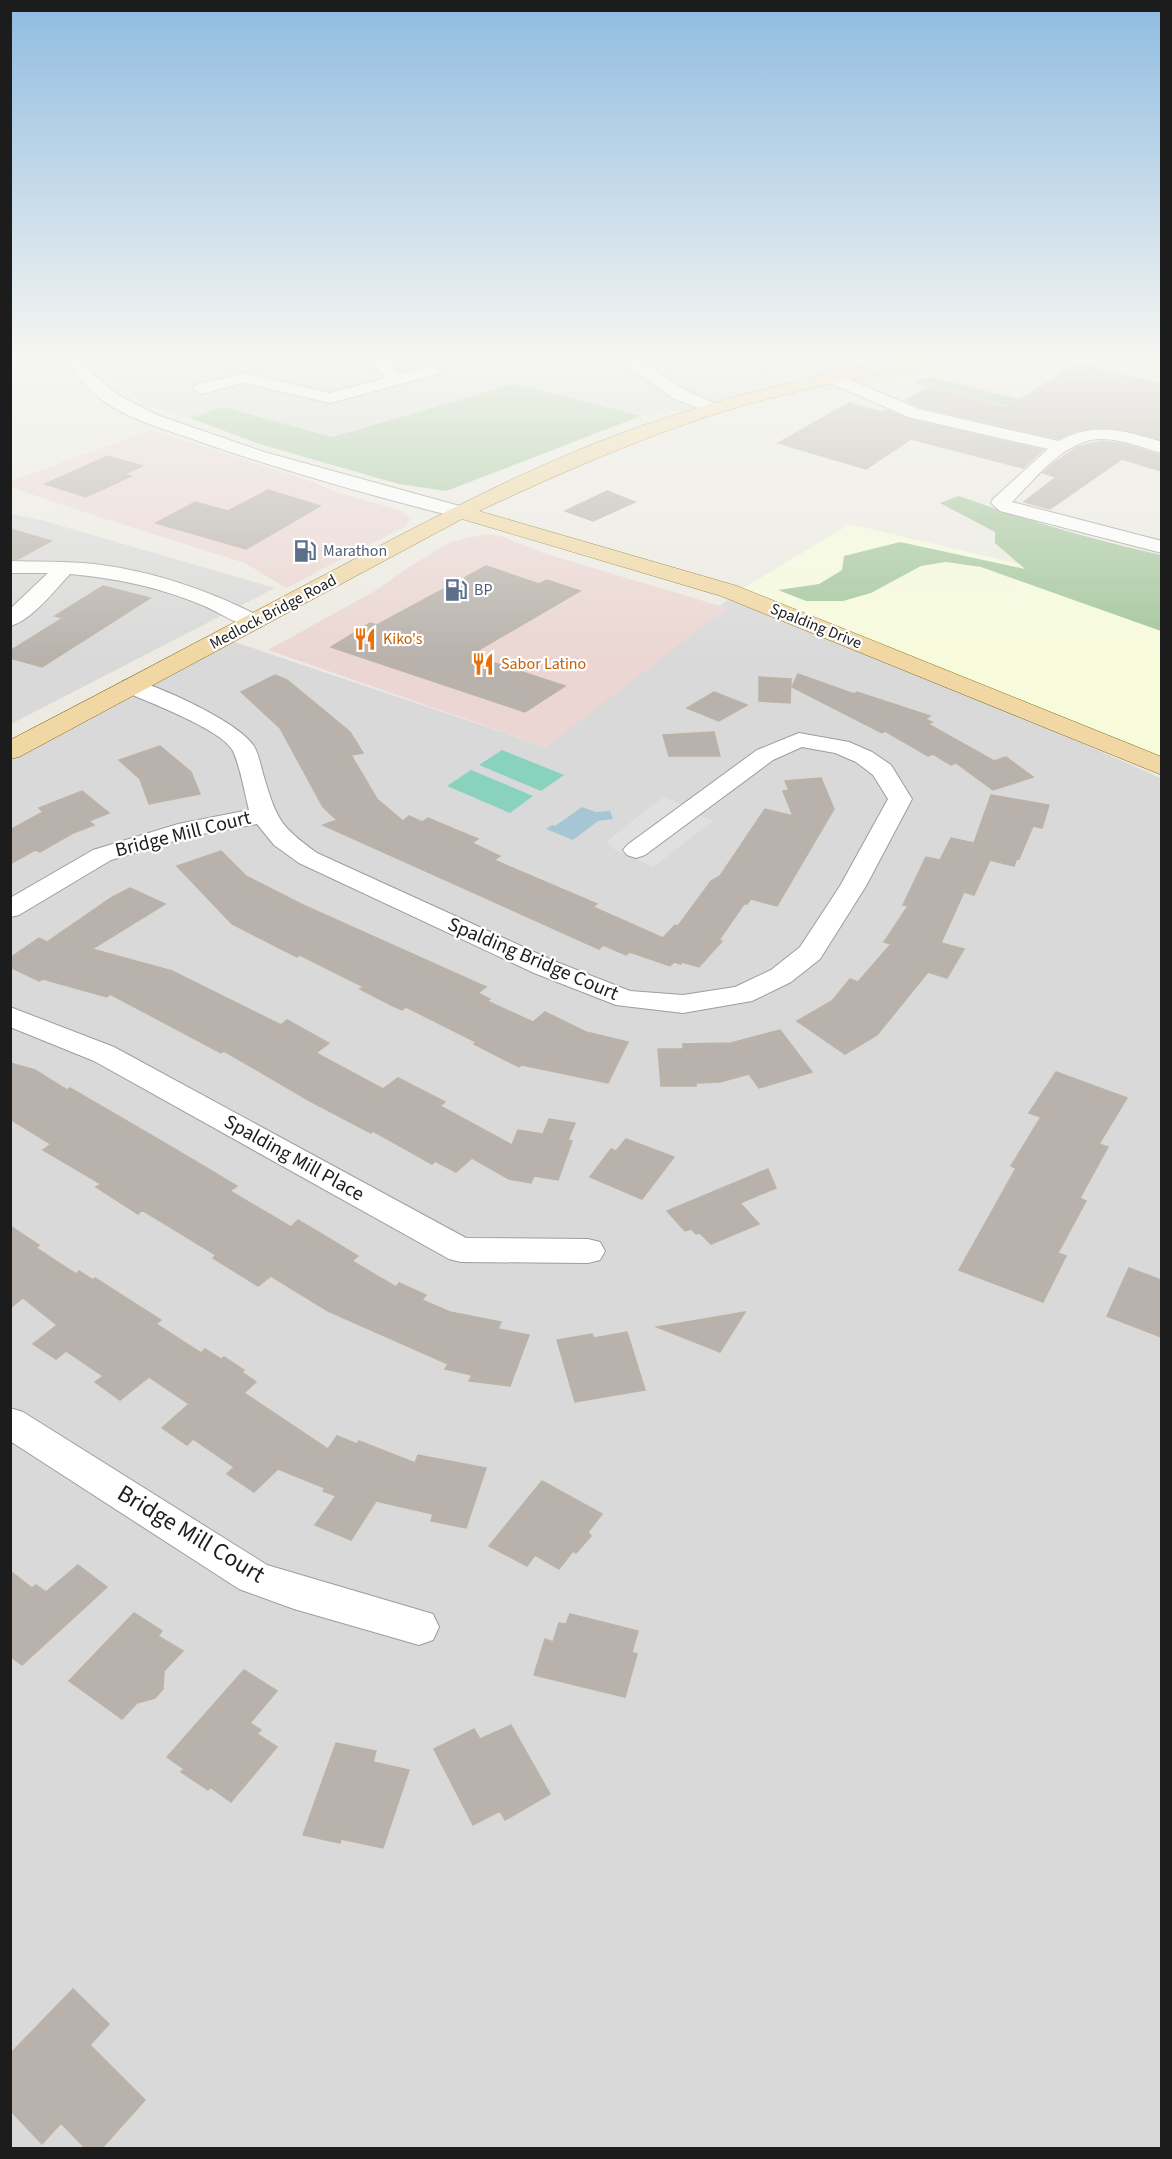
<svg xmlns="http://www.w3.org/2000/svg" width="1172" height="2159" font-family="'Source Sans 3',sans-serif">
	<style>
		.residential { fill: #d9d9d9 }
		.commercial { fill: #ebd6d3 }
		.education { fill: #f7fbdc }
		.forest { fill: #a4c79c }
		.pitch { fill: #89d3be }
		.parking { fill: #e0e0e0 }
		.water { fill: #a7c6d5 }
		.building { fill: #b9b2ac; stroke: #bcb2a6; stroke-width: 1.5 }
		.lines { fill: none; stroke-linecap: round; stroke-linejoin: round }
		.minor-casing { stroke: #9d9d9d; stroke-width: 2 }
		.major-casing { stroke: #826911; stroke-width: 1 }
		.minor { fill: #fff; fill-rule: evenodd }
		.major { fill: #f0d7a3; fill-rule: evenodd }
		.labels { text-anchor: middle; dominant-baseline: central; stroke-width: 4.5; stroke-linejoin: round; paint-order: stroke }
		.far-service-label { font-size: 16px; fill: #4e5e75; stroke: #fff; text-anchor: start }
		.far-street-label { font-size: 16px; fill: #1c1c1c; stroke: #fff }
		.far-food-label { font-size: 16px; fill: #c56008; stroke: #fff; text-anchor: start }
		.street-label { font-size: 20px; fill: #1c1c1c; stroke: #fff }
		.near-street-label { font-size: 24px; fill: #1c1c1c; stroke: #fff }
	</style>
	<rect width="100%" height="100%" fill="#eceae2"/>
	<path class="residential" d="M 192,356 L 1023,356 L 852,388 L 641,416 L 514,384 L 332,437 L 223,407 L 190,418 L 167,412 L 134,396 L 113,378 Z
		M 11,514 L 41,520 L 275,588 L 11,724 Z
		M 737,592 L 1161,778 L 1161,2148 L 11,2148 L 11,752 L 223,638 L 546,747 Z"/>
	<path class="commercial" d="M 151,430 L 308,480 L 334,491 L 402,511 L 410,519 L 406,526 L 286,588 L 245,563 L 102,518 L 11,487 L 11,481 Z
		M 486,534 L 501,536 L 543,553 L 727,608 L 546,747 L 268,650 L 375,591 L 409,567 L 450,542 Z"/>
	<path class="education" d="M 850,524 L 1125,589 L 1161,600 L 1161,767 L 737,592 Z"/>
	<path class="forest" d="M 930,377 L 1161,434 L 1161,445 L 918,384 L 915,380 Z
		M 514,384 L 641,416 L 446,491 L 399,484 L 259,444 L 190,418 L 223,407 L 332,437 Z
		M 959,496 C 1025,520 1093,540 1161,555 L 1161,631 L 981,567 L 946,562 L 921,566 L 871,593 L 843,601 L 806,601 L 778,590 L 819,584 L 842,570 L 844,556 L 900,542 L 1025,569 L 995,543 L 995,532 L 940,503 Z"/>
	<path class="pitch" d="M 502,750 L 564,775 L 541,791 L 479,765 Z
		M 471,770 L 533,796 L 510,813 L 447,786 Z"/>
	<path class="parking" d="M 663,797 L 681,804 L 691,812 L 713,821 L 653,867 L 614,849 L 606,842 Z"/>
	<path class="water" d="M 582,807 L 596,812 L 610,811 L 613,819 L 598,821 L 573,840 L 546,829 L 552,825 L 555,826 Z"/>
	<path class="building" d="M 1077,364 L 1161,384 L 1161,440 L 1123,429 L 1098,427 L 1071,433 L 1059,439 L 920,407 L 905,400 L 929,387 L 1007,408 Z
		M 849,403 L 882,412 L 887,410 L 908,419 L 1043,450 L 1023,468 L 911,439 L 866,469 L 778,443 Z
		M 1102,441 L 1124,444 L 1161,455 L 1161,471 L 1122,459 L 1050,509 L 1024,502 L 1056,477 L 1043,473 L 1054,463 L 1077,447 Z
		M 108,456 L 142,466 L 125,474 L 131,476 L 86,497 L 45,484 Z
		M 268,490 L 320,506 L 246,549 L 156,523 L 195,502 L 228,511 Z
		M 607,491 L 635,502 L 593,521 L 565,511 Z
		M 10,529 L 51,541 L 18,559 L 10,559 Z
		M 486,566 L 539,584 L 547,580 L 580,591 L 470,655 L 565,686 L 525,712 L 331,647 L 370,623 L 377,625 Z
		M 103,586 L 150,598 L 42,667 L 10,658 L 10,651 L 63,618 L 55,616 Z
		M 798,674 L 854,694 L 857,692 L 930,716 L 925,719 L 932,722 L 928,724 L 994,761 L 1006,757 L 1033,777 L 993,790 L 956,763 L 951,765 L 933,754 L 928,756 L 885,731 L 882,733 L 792,687 Z
		M 275,675 L 287,680 L 350,732 L 363,753 L 351,755 L 377,799 L 403,821 L 409,816 L 422,822 L 428,818 L 478,839 L 472,843 L 500,856 L 494,860 L 597,904 L 593,907 L 663,938 L 675,925 L 678,926 L 711,881 L 720,876 L 765,809 L 793,816 L 783,791 L 789,790 L 785,781 L 821,778 L 834,809 L 777,906 L 751,899 L 747,904 L 744,904 L 719,940 L 722,941 L 699,967 L 682,962 L 681,964 L 674,962 L 670,966 L 630,952 L 626,955 L 603,945 L 599,949 L 323,825 L 337,820 L 323,807 L 280,728 L 241,692 Z
		M 759,677 L 791,679 L 790,703 L 759,701 Z
		M 714,692 L 747,705 L 719,721 L 687,708 Z
		M 714,732 L 720,756 L 669,756 L 663,735 Z
		M 160,746 L 191,772 L 200,794 L 149,804 L 140,779 L 119,760 Z
		M 82,791 L 109,813 L 89,821 L 94,825 L 73,833 L 40,852 L 35,850 L 10,864 L 10,830 L 43,812 L 39,808 Z
		M 991,795 L 1049,805 L 1042,828 L 1033,826 L 1019,859 L 1017,858 L 1014,866 L 990,860 L 974,895 L 964,892 L 941,943 L 964,949 L 947,978 L 928,972 L 877,1035 L 845,1054 L 797,1021 L 832,1001 L 850,979 L 858,982 L 891,944 L 884,942 L 908,906 L 903,905 L 926,857 L 940,860 L 951,838 L 974,843 Z
		M 221,851 L 246,876 L 303,905 L 486,987 L 478,993 L 490,999 L 487,1001 L 533,1022 L 545,1012 L 586,1032 L 628,1042 L 608,1083 L 522,1065 L 519,1067 L 474,1044 L 476,1042 L 406,1007 L 402,1010 L 391,1005 L 360,989 L 364,987 L 300,955 L 297,957 L 232,924 L 177,866 Z
		M 130,888 L 165,904 L 92,949 L 172,971 L 281,1025 L 287,1020 L 329,1043 L 316,1053 L 383,1089 L 398,1078 L 445,1102 L 440,1106 L 512,1145 L 518,1130 L 543,1134 L 549,1119 L 575,1123 L 568,1140 L 572,1141 L 558,1180 L 534,1176 L 531,1183 L 509,1179 L 472,1158 L 456,1172 L 435,1161 L 432,1164 L 373,1131 L 371,1133 L 310,1101 L 224,1051 L 221,1053 L 110,994 L 107,997 L 43,979 L 39,981 L 10,967 L 10,958 L 39,938 L 47,942 L 111,898 Z
		M 780,1030 L 812,1072 L 759,1088 L 749,1074 L 720,1082 L 696,1083 L 696,1086 L 661,1086 L 658,1049 L 683,1049 L 683,1044 L 731,1043 Z
		M 10,1063 L 35,1070 L 67,1090 L 70,1088 L 168,1145 L 237,1186 L 230,1191 L 291,1227 L 298,1220 L 320,1233 L 358,1256 L 352,1261 L 396,1287 L 399,1283 L 426,1295 L 422,1300 L 450,1312 L 501,1322 L 498,1329 L 529,1335 L 510,1386 L 469,1381 L 472,1375 L 445,1369 L 448,1364 L 328,1311 L 271,1276 L 258,1286 L 213,1258 L 216,1255 L 142,1210 L 138,1214 L 96,1187 L 101,1184 L 43,1150 L 51,1144 L 10,1119 Z
		M 1056,1072 L 1127,1098 L 1099,1144 L 1108,1147 L 1080,1198 L 1086,1201 L 1058,1253 L 1066,1256 L 1043,1302 L 959,1270 L 1016,1168 L 1011,1166 L 1041,1117 L 1029,1113 Z
		M 626,1139 L 674,1157 L 642,1199 L 590,1177 L 611,1149 L 616,1151 Z
		M 768,1169 L 776,1188 L 740,1203 L 759,1224 L 711,1244 L 700,1233 L 696,1234 L 691,1229 L 685,1231 L 667,1211 Z
		M 10,1226 L 39,1245 L 36,1248 L 76,1274 L 79,1271 L 93,1280 L 95,1278 L 161,1320 L 156,1324 L 201,1353 L 205,1349 L 221,1359 L 224,1357 L 244,1370 L 242,1372 L 256,1382 L 244,1393 L 328,1449 L 337,1436 L 357,1444 L 359,1441 L 415,1463 L 418,1455 L 486,1468 L 466,1528 L 431,1521 L 433,1514 L 376,1501 L 351,1540 L 315,1525 L 336,1496 L 323,1491 L 325,1488 L 278,1469 L 254,1492 L 227,1474 L 234,1467 L 193,1439 L 187,1445 L 162,1428 L 189,1404 L 149,1377 L 120,1400 L 95,1382 L 103,1376 L 66,1351 L 56,1359 L 33,1344 L 57,1325 L 23,1298 L 10,1308 Z
		M 1129,1268 L 1161,1280 L 1161,1337 L 1107,1316 Z
		M 745,1312 L 720,1352 L 657,1327 Z
		M 627,1332 L 645,1390 L 575,1402 L 557,1340 L 592,1334 L 594,1338 Z
		M 542,1481 L 602,1514 L 588,1532 L 591,1536 L 576,1553 L 573,1551 L 559,1569 L 535,1555 L 527,1566 L 489,1546 Z
		M 78,1565 L 107,1587 L 22,1665 L 10,1656 L 10,1571 L 32,1588 L 36,1585 L 46,1592 Z
		M 134,1613 L 162,1631 L 158,1636 L 183,1651 L 164,1671 L 163,1689 L 155,1698 L 137,1703 L 122,1719 L 69,1681 Z
		M 570,1614 L 638,1631 L 632,1652 L 637,1654 L 625,1697 L 534,1675 L 545,1639 L 553,1642 L 559,1623 L 566,1624 Z
		M 244,1670 L 277,1691 L 250,1723 L 261,1730 L 257,1734 L 277,1747 L 231,1802 L 210,1787 L 208,1790 L 181,1772 L 184,1769 L 167,1757 Z
		M 511,1725 L 550,1794 L 505,1820 L 500,1811 L 473,1825 L 434,1749 L 474,1729 L 480,1739 Z
		M 336,1743 L 376,1751 L 373,1762 L 409,1770 L 383,1848 L 341,1839 L 340,1843 L 303,1835 Z
		M 73,1989 L 109,2024 L 90,2045 L 145,2100 L 102,2148 L 85,2148 L 61,2123 L 42,2144 L 10,2110 L 10,2054 Z"/>
	<g class="lines">
		<g class="minor-casing">
			<path id="minor" d="M 10,356 L 27,356 L 25,359 L 10,363 Z
				M 63,356 L 79,356 L 95,376 L 118,395 L 157,415 L 264,452 L 467,508 L 470,512 L 467,516 L 460,518 C 372,496 284,471 198,441 C 168,430 133,421 106,403 C 89,391 75,374 63,356 Z
				M 374,356 L 390,356 L 389,363 L 400,374 L 432,366 L 440,371 L 438,374 L 330,403 L 244,383 L 201,394 L 193,389 L 195,385 L 244,373 L 330,393 L 386,378 L 373,364 Z
				M 614,356 L 633,356 L 685,390 L 718,405 L 721,409 L 718,413 L 712,414 L 673,398 Z
				M 886,356 L 907,356 L 915,363 L 907,368 Z
				M 832,372 L 919,409 L 1059,441 C 1094,421 1126,431 1162,442 L 1162,453 C 1142,448 1123,439 1102,439 C 1066,438 1035,479 1012,502 L 1162,541 L 1162,553 L 1000,511 L 991,503 L 993,499 L 1048,449 L 908,417 L 826,381 L 824,377 L 826,373 Z
				M 10,561 C 38,562 66,561 94,564 C 153,571 208,590 261,617 L 264,622 L 261,627 L 253,628 C 235,624 219,612 202,605 C 159,587 115,578 70,574 C 55,590 31,621 10,626 L 10,609 L 48,573 L 10,573 Z
				M 131,679 C 161,687 237,721 254,746 C 259,755 261,767 264,777 C 277,820 280,826 317,853 L 554,961 L 630,991 L 683,995 L 735,987 L 771,970 L 800,947 L 840,886 L 888,799 L 873,775 L 856,762 L 835,753 L 802,747 L 773,760 L 645,855 L 636,858 L 627,855 L 623,850 L 627,845 L 757,750 L 799,733 L 849,742 L 872,752 L 891,765 L 912,799 L 866,886 L 820,959 L 791,982 L 752,1001 L 683,1013 L 616,1005 L 534,973 L 299,863 L 274,845 L 257,824 L 191,836 L 111,860 L 19,915 L 10,917 L 10,898 L 93,850 L 178,824 L 249,810 C 244,791 241,769 233,751 C 223,730 146,701 123,691 L 120,686 L 123,681 Z
				M 10,1007 L 114,1047 L 466,1238 L 588,1239 L 600,1242 L 605,1251 L 600,1260 L 588,1263 L 461,1262 L 449,1259 L 94,1061 L 10,1027 Z
				M 10,1408 L 23,1412 L 267,1565 L 433,1614 L 439,1627 L 433,1640 L 419,1645 L 294,1609 L 239,1589 L 10,1441 Z"/>
		</g>
		<g class="major-casing">
			<path id="major" d="M 919,356 L 959,356 L 956,360 L 950,361 C 887,373 824,383 763,400 C 664,427 572,468 479,511 L 737,586 L 1162,757 L 1162,775 L 721,596 L 462,519 L 19,757 L 10,759 L 10,740 C 118,684 225,627 332,571 C 433,518 535,463 644,425 C 734,394 825,373 919,356 Z"/>
		</g>
		<use href="#minor" class="minor"/>
		<use href="#major" class="major"/>
	</g>
	<linearGradient id="sky" x2="0" y2="1"><stop stop-color="#8ebbe0"/><stop offset="0.54" stop-color="#f6f6f2"/><stop offset="1" stop-color="#f6f6f2" stop-opacity="0"/></linearGradient>
	<rect width="1172" height="658" fill="url(#sky)"/>
	<defs>
		<g id="fuel-bare" transform="scale(1.8)"><path d="M-5.5-6h7V0h2V4h1.3V-2.5L3-4.5l.8-.8L6-3V5H2.5V1h-1V6h-7ZM-4.2-4.7v3.2H.2V-4.7Z" fill="#5c6f8a" stroke="#fff" stroke-width="2.5" paint-order="stroke"/></g>
		<g id="restaurant-bare" transform="scale(1.8)"><path d="M-5-6h1v4h1v-4h1v4h1v-4h1v5L-1.5 .5V6h-2V.5L-5-1ZM5-6V6H3V1.5H1.5Q1.5-4 5-6Z" fill="#e8710a" stroke="#fff" stroke-width="2.5" paint-order="stroke"/></g>
	</defs>
	<g fill-rule="evenodd">
		<use href="#fuel-bare" x="305" y="551"/>
		<use href="#fuel-bare" x="456" y="590"/>
		<use href="#restaurant-bare" x="365" y="639"/>
		<use href="#restaurant-bare" x="483" y="664"/>
	</g>
	<g class="labels">
		<g class="far-service-label">
			<text x="323" y="551">Marathon</text>
			<text x="474" y="590">BP</text>
		</g>
		<g class="far-street-label">
			<text transform="translate(273 612) rotate(-28)">Medlock Bridge Road</text>
			<text transform="translate(816 626) rotate(22)">Spalding Drive</text>
		</g>
		<g class="far-food-label">
			<text x="383" y="639">Kiko's</text>
			<text x="501" y="664">Sabor Latino</text>
		</g>
		<g class="street-label">
			<text transform="translate(183 834) rotate(-14)">Bridge Mill Court</text>
			<text transform="translate(533 959) rotate(23)">Spalding Bridge Court</text>
			<text transform="translate(294 1158) rotate(29)">Spalding Mill Place</text>
		</g>
		<g class="near-street-label">
			<text transform="translate(191 1534) rotate(31)">Bridge Mill Court</text>
		</g>
	</g>
	<rect width="1172" height="2159" fill="none" stroke="#1c1c1c" stroke-width="24"/>
</svg>
